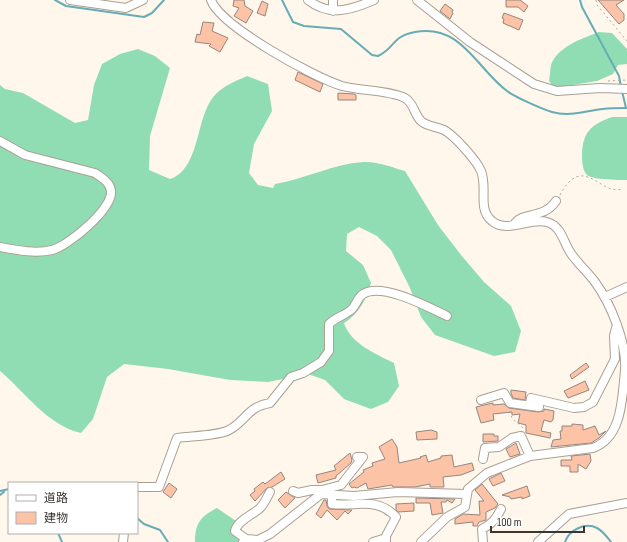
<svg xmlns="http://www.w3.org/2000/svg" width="627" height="542" font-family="'Sofia Sans Condensed','Noto Sans JP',sans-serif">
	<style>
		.forest { fill: #91ddb3 }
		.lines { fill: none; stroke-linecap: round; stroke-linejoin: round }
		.stream { stroke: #66acb5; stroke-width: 2 }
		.building { fill: #fdc3a6; stroke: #95867f }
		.minor-casing { stroke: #a9a093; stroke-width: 10 }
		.path { stroke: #afa9a0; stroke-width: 1; stroke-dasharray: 2 3; stroke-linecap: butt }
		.minor { stroke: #fff; stroke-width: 8 }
	</style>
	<rect width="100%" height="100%" fill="#fff7ec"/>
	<path class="forest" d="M 599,32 L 612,33 L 627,49 L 627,64 L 618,65 L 613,74 L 597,81 L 554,88 L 549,81 C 550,76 550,70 551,65 C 557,47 583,38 599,32 Z
		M 138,49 L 155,56 L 170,68 L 150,136 L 149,170 L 170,179 C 201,169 195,116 215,95 C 223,86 236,81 247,76 L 268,84 L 272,111 L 254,144 L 249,173 L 258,185 L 273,188 L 275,184 C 305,179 333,164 363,162 C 377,161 392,167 405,171 L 438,225 L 461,255 L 484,282 L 511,306 L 521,331 L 515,352 L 494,356 L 435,335 L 421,317 L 410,288 L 391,250 L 377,236 L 359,227 L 347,234 L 346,251 L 363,265 L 371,283 C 366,300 359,314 344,323 C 350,343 376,354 394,363 L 399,386 L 388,402 L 371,409 L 344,399 L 325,380 L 308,374 L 268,382 L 230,380 L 168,369 L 124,364 L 107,377 L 93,419 L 81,433 C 47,425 25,392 0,371 L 0,85 L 5,89 L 23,93 L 75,123 L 88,120 L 94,85 L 102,64 L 120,54 Z
		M 612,117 L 627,117 L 627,180 C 619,180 593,180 587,175 C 583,171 582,163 582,157 C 582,133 590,125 612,117 Z
		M 217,508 L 236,521 L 250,542 L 195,542 C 195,523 201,516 217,508 Z"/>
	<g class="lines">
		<path class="stream" d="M 55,0 L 66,6 L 144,17 L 152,13 L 164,0
			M 282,0 L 293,22 L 304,26 L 341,29 L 372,55 L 378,56 C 395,48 392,36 415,32 C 461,23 477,69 507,91 C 515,97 542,109 552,112 C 570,117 585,111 603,109 C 611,108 619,108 627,108
			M 580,0 L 582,7 L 619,76 L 621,87
			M 622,91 L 626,108
			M 0,491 L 9,489
			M 0,495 L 4,492
			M 137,518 L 144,524 L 160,530 L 168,542
			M 58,533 L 62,542
			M 565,542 C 569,530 585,522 597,528 C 603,531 607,537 611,542"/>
	</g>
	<path class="building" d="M 234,0 L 244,0 L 245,6 L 253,11 L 246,23 L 234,16 L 239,8 L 233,6 Z
		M 506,0 L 520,0 L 528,6 L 524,12 L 518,7 L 506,7 Z
		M 598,0 L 624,0 L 616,5 L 624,14 L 624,20 L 619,24 Z
		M 262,1 L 268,4 L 265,16 L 257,13 Z
		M 445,4 L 453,10 L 452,12 L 453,13 L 450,19 L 440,11 Z
		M 504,13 L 523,20 L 519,30 L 503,23 L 504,19 L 502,18 Z
		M 203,22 L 214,23 L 212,31 L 228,38 L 220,52 L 209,46 L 211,44 L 195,42 L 197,34 L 200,35 Z
		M 298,72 L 323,84 L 320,92 L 295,80 Z
		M 338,93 L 354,94 L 356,95 L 356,100 L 338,100 Z
		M 586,363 L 589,367 L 572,379 L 570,375 Z
		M 585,381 L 589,390 L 568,398 L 564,391 Z
		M 511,390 L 526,392 L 525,400 L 513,398 L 511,393 Z
		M 493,403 L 493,405 L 504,404 L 509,408 L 538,412 L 544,411 L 544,409 L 554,411 L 553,420 L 551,422 L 544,420 L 541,431 L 551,433 L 550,438 L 526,433 L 526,425 L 518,423 L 520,414 L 512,415 L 512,412 L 493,414 L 494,420 L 481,423 L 476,407 Z
		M 572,424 L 583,425 L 583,430 L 595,426 L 599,435 L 606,431 L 599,438 L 591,443 L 551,447 L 553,440 L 561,439 L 560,431 L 562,431 L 562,426 L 572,426 Z
		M 431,430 L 437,432 L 437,439 L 417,440 L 416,432 Z
		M 483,434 L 494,434 L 494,436 L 498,436 L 498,441 L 483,442 Z
		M 392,439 L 397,447 L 399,463 L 421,458 L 420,457 L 426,455 L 428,462 L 441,458 L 441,456 L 452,455 L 454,467 L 472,463 L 474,470 L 461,475 L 443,477 L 444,487 L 430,487 L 430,484 L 415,487 L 393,487 L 392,485 L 368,489 L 366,483 L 357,488 L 354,487 L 352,488 L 349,484 L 364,472 L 363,470 L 373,466 L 372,463 L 385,459 L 379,447 Z
		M 516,443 L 520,454 L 510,457 L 506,449 Z
		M 350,453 L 352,460 L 351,463 L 336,476 L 336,478 L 318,483 L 316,475 L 336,470 L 334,466 Z
		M 590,454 L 591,461 L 586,469 L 578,464 L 578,472 L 570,472 L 570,466 L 561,466 L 561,460 L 572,460 L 571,456 Z
		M 281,472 L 285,479 L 272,487 L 267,488 L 255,501 L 250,495 L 255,491 L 254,489 L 263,482 L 265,484 Z
		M 501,473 L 505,481 L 493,486 L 489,479 Z
		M 169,483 L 177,489 L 171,498 L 163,492 Z
		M 482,484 L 498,504 L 495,508 L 486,512 L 486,520 L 479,522 L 477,526 L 473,526 L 473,522 L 455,524 L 455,519 L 463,514 L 480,515 L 479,501 L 484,501 L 475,490 Z
		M 527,486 L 530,496 L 522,499 L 522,497 L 511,499 L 510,497 L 502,495 Z
		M 286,492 L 295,498 L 285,508 L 278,500 Z
		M 416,498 L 455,499 L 452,503 L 447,500 L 446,502 L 441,502 L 443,513 L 432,515 L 430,503 L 416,503 Z
		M 324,500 L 326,500 L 327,506 L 329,509 L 352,510 L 348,514 L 345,511 L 337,520 L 327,510 L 321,518 L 316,514 Z
		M 414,503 L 414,511 L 398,512 L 396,510 L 396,504 Z"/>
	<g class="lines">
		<g class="minor-casing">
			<path id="minor" d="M 70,0 L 126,8 L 143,0
				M 211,0 C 220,26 315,78 342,86 C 361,91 389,90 405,98 C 414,103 414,114 421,121 C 428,127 436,126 444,130 C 454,135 477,161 481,171 C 488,188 477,209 492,221 C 507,234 530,217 547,222 C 561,226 563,241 570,252 C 577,263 587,271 595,282 C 611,304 627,343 625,371 C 622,397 623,437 593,448 L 530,456 L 487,473 L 468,489 L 465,507 L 447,517 L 421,542
				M 308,0 C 330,17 351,10 374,0
				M 333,0 L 333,11
				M 417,0 L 470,42 L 534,84 L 557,91 L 600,88 L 627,89
				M 0,141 L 25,155 L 95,173 C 102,178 110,182 111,191 C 113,209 68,246 52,250 C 36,254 16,250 0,247
				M 515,223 C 523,212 544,219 556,201
				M 605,297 L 627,287
				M 481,400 L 504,393 L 510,403 L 539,407
				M 530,404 L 531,398 L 574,408 L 584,407 L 593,402 L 615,359 L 614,336 L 616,328
				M 483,459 L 485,448 L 499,447 L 512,438 L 521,436 L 530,456
				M 137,487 L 159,487 L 177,438 C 191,436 218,436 229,430 C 247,420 247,407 270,403 L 291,377 L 303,373 L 321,362 L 329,351 L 329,324 C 336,317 346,315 352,309 C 356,305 358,297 363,294 C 382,282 428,307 447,316
				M 293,491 L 298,493 L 312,490 L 322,490 L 341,485 L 363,457 L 357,457
				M 332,495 L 332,504 C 355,507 377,496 396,517 L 386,536 L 386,542
				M 246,539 L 235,531 C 237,521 252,515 259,509 C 264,505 267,497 270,492
				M 123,542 L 124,533
				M 243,542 L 246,539 L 258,540 L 270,534 L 321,494 L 354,496 L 398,492 L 466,494
				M 373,542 L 386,538
				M 483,542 L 482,529 C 492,524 496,519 501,509
				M 538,542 L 569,514 L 627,503"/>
		</g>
		<path class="path" d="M 596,0 L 597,5 L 627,41
			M 608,81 L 627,80
			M 560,195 C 583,152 600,196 622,189
			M 510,411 L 512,418 L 523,428"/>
		<use href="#minor" class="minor"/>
	</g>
	<rect x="8" y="482" width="130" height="52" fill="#ffffff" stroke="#b0afad"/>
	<rect x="16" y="495" width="20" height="6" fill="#ffffff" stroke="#b0afad"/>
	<text x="44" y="502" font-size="12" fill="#3a3631">道路</text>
	<rect x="16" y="512" width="20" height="12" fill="#fdc3a6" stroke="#b0afad"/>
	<text x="44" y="522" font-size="12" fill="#3a3631">建物</text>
	<path d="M491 526v6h93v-6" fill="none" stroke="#3a3631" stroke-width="2"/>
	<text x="497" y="526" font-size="12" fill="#3a3631" stroke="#ffffff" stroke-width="3" paint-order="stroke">100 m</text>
</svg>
